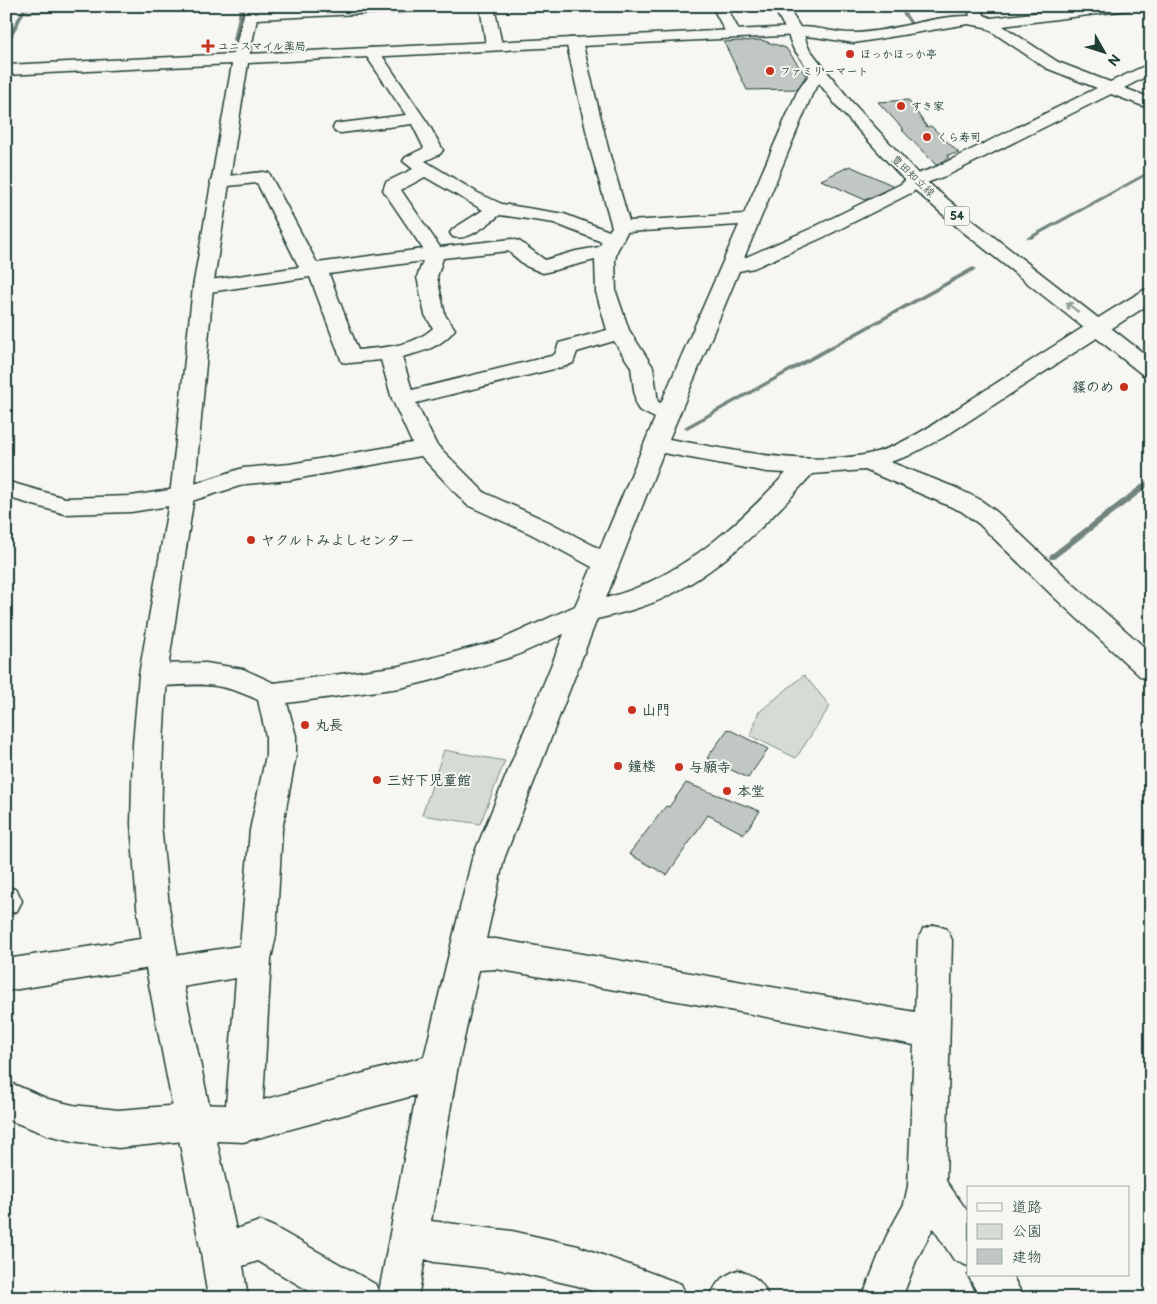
<svg xmlns="http://www.w3.org/2000/svg" width="1157" height="1304" font-family="'Balsamiq Sans','Klee One',sans-serif">
	<style>
		.green { fill: #d6dbd6; stroke: #7a8c85 }
		.lines { fill: none; stroke-linecap: round; stroke-linejoin: round }
		.stream { fill: #72847d; fill-rule: evenodd }
		.building { fill: #c1c8c3; stroke: #1f3d34 }
		.minor-casing { stroke: #1f3d34; stroke-width: 3 }
		.tertiary-casing { stroke: #1f3d34; stroke-width: 3 }
		.primary-casing { stroke: #1f3d34; stroke-width: 3 }
		.minor { fill: #f6f6f2; fill-rule: evenodd }
		.tertiary { fill: #f6f6f2; fill-rule: evenodd }
		.primary { fill: #f6f6f2; fill-rule: evenodd }
		.oneway { stroke: #8a9a93 }
		.poi-dot { fill: #c8321e; stroke: #f6f6f2; stroke-width: 2 }
		.labels { text-anchor: middle; dominant-baseline: central; stroke-width: 4; stroke-linejoin: round; paint-order: stroke }
		.far-poi-label { font-size: 11px; font-weight: bold; fill: #1f3d34; stroke: #f6f6f2; text-anchor: start }
		.far-street-label { font-size: 11px; fill: #1f3d34; stroke: #f6f6f2 }
		.shield { fill: #f6f6f2; stroke: #60746d; stroke-width: 1 }
		.shield-label { font-size: 12px; font-weight: bold; fill: #1f3d34 }
		.poi-label { font-size: 14px; font-weight: bold; fill: #1f3d34; stroke: #f6f6f2; text-anchor: start }
	</style>
	<rect width="100%" height="100%" fill="#f6f6f2"/>
	<filter id="ink" filterUnits="userSpaceOnUse"><feTurbulence type="fractalNoise" baseFrequency=".02" numOctaves="2"/><feDisplacementMap in="SourceGraphic" scale="10" xChannelSelector="R" yChannelSelector="G"/><feConvolveMatrix kernelMatrix="1 2 1 2 8 2 1 2 1" color-interpolation-filters="sRGB"/></filter>
	<g filter="url(#ink)">
		<path class="green" d="M 29,6 L 131,6 L 129,9 L 26,13 Z
			M 804,675 L 830,706 L 796,758 L 751,736 L 758,713 Z
			M 444,750 L 505,761 L 480,824 L 422,815 Z"/>
		<g class="lines">
			<path class="stream" d="M 24,6 L 28,6 L 8,45 L 6,46 L 6,40 Z
				M 240,6 L 244,6 L 237,40 L 235,41 L 233,40 Z
				M 897,6 L 901,6 L 912,22 L 911,23 L 909,23 Z
				M 1151,170 L 1151,173 L 1031,239 L 1026,238 Z
				M 973,267 L 976,269 L 975,270 L 689,428 L 687,429 L 684,427 Z
				M 1149,479 L 1151,479 L 1151,485 L 1054,559 L 1050,559 L 1049,557 L 1050,555 Z"/>
		</g>
		<path class="building" d="M 761,40 L 786,48 L 806,76 L 797,89 L 747,90 L 724,42 Z
			M 908,100 L 927,127 L 931,126 L 959,153 L 947,155 L 949,158 L 936,165 L 902,130 L 904,130 L 878,102 Z
			M 850,166 L 894,186 L 865,200 L 821,180 Z
			M 728,729 L 768,749 L 748,778 L 707,758 Z
			M 686,783 L 760,811 L 744,834 L 708,815 L 667,875 L 629,854 L 666,806 L 669,807 Z"/>
		<g class="lines">
			<g class="minor-casing">
				<path id="minor" d="M 246,6 L 260,6 L 259,10 L 342,6 L 445,6 L 438,10 L 257,19 L 249,57 L 246,60 L 236,60 L 233,57 Z
					M 480,6 L 494,6 L 502,45 L 499,48 L 489,48 L 486,45 Z
					M 712,6 L 726,6 L 741,34 L 738,37 L 728,37 Z
					M 967,6 L 981,6 L 984,15 L 991,18 L 1090,6 L 1135,6 L 1128,10 L 1003,26 L 1058,62 L 1110,82 L 1151,63 L 1151,74 L 1124,88 L 1151,98 L 1151,109 L 1111,94 L 948,175 L 921,185 L 913,192 L 824,237 L 754,268 L 739,271 L 669,439 C 734,450 798,466 864,455 C 905,448 949,413 984,391 C 1037,357 1090,322 1144,290 L 1151,288 L 1151,303 L 944,437 L 908,456 L 890,462 L 954,487 L 979,499 L 997,512 L 1074,585 L 1151,653 L 1151,680 L 1141,677 L 1056,599 L 979,524 L 961,511 L 865,470 L 812,474 C 771,520 725,567 670,595 C 647,607 622,613 597,619 L 504,859 L 486,939 L 496,939 L 915,1012 L 918,940 L 923,929 L 935,925 L 947,929 L 952,940 L 946,1181 L 968,1212 L 968,1266 L 954,1260 L 933,1228 L 916,1261 L 902,1298 L 862,1298 L 886,1237 L 904,1204 L 908,1186 L 914,1045 L 746,1013 L 496,969 L 479,970 L 457,1071 L 431,1221 L 512,1231 L 578,1246 L 681,1284 L 687,1298 L 611,1298 L 578,1286 L 512,1271 L 434,1262 L 425,1259 L 418,1298 L 321,1298 L 258,1261 L 221,1273 L 207,1267 L 201,1253 L 207,1239 L 260,1221 L 274,1227 L 375,1284 L 379,1292 L 416,1095 L 243,1142 L 193,1140 L 118,1148 L 73,1141 L 48,1135 L 6,1119 L 6,1081 L 48,1099 L 73,1105 L 118,1110 L 193,1104 L 226,1105 L 236,978 L 164,990 L 152,985 L 147,974 L 150,968 L 6,991 L 6,959 L 160,936 L 172,940 L 177,951 L 174,956 L 240,946 L 250,830 L 266,755 L 266,736 L 258,700 C 241,692 225,686 206,685 C 185,683 163,689 143,683 L 139,675 L 143,667 L 153,664 L 206,663 L 243,669 L 274,683 L 400,666 L 498,641 L 575,606 L 592,567 L 531,534 L 467,505 L 421,456 L 290,480 L 246,484 L 182,504 L 131,512 L 65,514 L 6,497 L 6,481 L 65,498 L 131,496 L 182,488 L 243,468 L 290,464 L 412,443 L 392,399 L 381,360 L 350,363 L 342,362 L 310,277 L 203,293 L 196,291 L 193,287 L 196,283 L 203,281 L 299,267 L 257,183 L 219,187 L 213,186 L 210,182 L 213,178 L 219,177 L 263,172 L 269,173 L 317,263 L 423,249 L 383,190 L 386,182 L 413,169 L 403,161 L 406,157 L 424,148 L 412,124 L 341,133 L 335,132 L 333,128 L 335,124 L 341,123 L 406,115 L 367,57 L 370,48 L 380,48 L 383,57 L 429,125 L 443,150 L 440,154 L 425,161 L 478,193 L 502,204 L 564,214 L 609,231 L 612,227 L 591,152 L 566,41 L 569,38 L 579,38 L 582,41 L 609,152 L 629,221 L 744,214 L 797,92 L 813,69 L 825,69 L 827,72 L 813,92 L 744,258 L 810,229 L 901,184 L 909,177 L 936,167 L 1097,88 L 1046,68 L 985,27 L 968,24 L 854,43 L 815,37 L 790,35 L 787,32 L 790,29 C 812,23 833,34 855,33 C 892,32 934,15 970,16 ZM 425,177 L 483,210 L 453,229 L 450,233 L 453,237 C 470,241 487,224 500,215 L 554,223 L 602,242 L 599,247 L 576,251 L 545,260 L 519,241 L 512,239 L 440,247 L 401,190 ZM 739,225 L 661,403 L 658,402 L 653,367 L 629,330 L 616,292 L 615,260 L 617,251 L 627,232 ZM 508,251 L 526,266 L 543,273 L 595,260 L 596,292 L 607,330 L 559,343 L 555,354 L 551,356 L 412,390 L 402,357 C 422,352 442,347 455,329 L 445,315 L 437,277 L 443,258 ZM 423,261 L 417,277 L 425,315 L 433,328 C 413,347 384,347 358,350 L 329,274 ZM 614,341 L 631,367 L 636,405 L 639,410 L 655,418 L 600,549 L 549,522 L 485,493 L 436,444 L 416,403 L 566,366 L 573,363 L 577,352 ZM 663,453 L 767,472 L 786,473 C 736,527 678,579 606,598 ZM 564,634 L 472,859 L 424,1057 L 263,1100 L 271,959 L 276,935 L 282,830 L 296,755 L 296,736 L 287,703 L 400,688 L 429,681 L 515,656 Z
					M 6,886 L 17,890 L 22,901 L 17,911 L 6,915 Z
					M 738,1270 C 756,1277 762,1280 769,1298 L 710,1298 C 716,1282 722,1276 738,1270 Z
					M 968,1275 L 1012,1275 L 1024,1298 L 980,1298 Z"/>
			</g>
			<g class="tertiary-casing">
				<path id="tertiary" d="M 795,27 L 800,29 L 803,32 L 800,35 L 248,63 L 213,287 L 194,496 L 167,675 L 163,744 L 161,824 L 169,907 L 181,974 L 241,1253 L 248,1298 L 208,1298 L 201,1253 L 147,974 L 137,907 L 131,824 L 133,744 L 139,675 L 170,496 L 193,287 L 232,64 L 6,75 L 6,65 L 235,54 L 241,52 L 247,54 Z"/>
			</g>
			<g class="primary-casing">
				<path id="primary" d="M 773,6 L 787,6 L 803,32 L 808,47 L 825,69 L 851,101 L 921,177 L 976,223 L 1151,359 L 1151,376 L 1143,375 L 962,231 L 909,185 L 839,109 L 813,75 L 793,48 L 787,32 Z"/>
			</g>
			<use href="#minor" class="minor"/>
			<use href="#tertiary" class="tertiary"/>
			<use href="#primary" class="primary"/>
		</g>
		<defs><path id="oneway-shaft" d="M-6 0H5M1.5-3L5.5 0L1.5 3" fill="none" stroke-width="1.6" stroke-linecap="round" stroke-linejoin="round" transform="scale(1.25)"/></defs>
		<use class="oneway" href="#oneway-shaft" transform="translate(1072 307) rotate(-142)"/>
	</g>
	<g class="poi-dot">
		<path d="M205.5 38.5h5v5h5v5h-5v5h-5v-5h-5v-5h5z"/>
		<circle cx="850" cy="54" r="5"/>
		<circle cx="770" cy="71" r="5"/>
		<circle cx="901" cy="106" r="5"/>
		<circle cx="927" cy="137" r="5"/>
		<circle cx="1124" cy="387" r="5"/>
		<circle cx="251" cy="540" r="5"/>
		<circle cx="632" cy="710" r="5"/>
		<circle cx="305" cy="725" r="5"/>
		<circle cx="618" cy="766" r="5"/>
		<circle cx="679" cy="767" r="5"/>
		<circle cx="377" cy="780" r="5"/>
		<circle cx="727" cy="791" r="5"/>
	</g>
	<g class="labels">
		<g class="far-poi-label">
			<text x="218" y="46">ユニスマイル薬局</text>
			<text x="860" y="54">ほっかほっか亭</text>
			<text x="780" y="71">ファミリーマート</text>
			<text x="911" y="106">すき家</text>
			<text x="937" y="137">くら寿司</text>
		</g>
		<g class="far-street-label">
			<text transform="translate(913 176) rotate(44)">豊田知立線</text>
		</g>
		<rect class="shield" x="944.5" y="206.5" width="25" height="19" rx="4"/>
		<g class="shield-label">
			<text x="957" y="216">54</text>
		</g>
		<g class="poi-label">
			<text x="1114" y="387" text-anchor="end">篠のめ</text>
			<text x="261" y="540">ヤクルトみよしセンター</text>
			<text x="642" y="710">山門</text>
			<text x="315" y="725">丸長</text>
			<text x="628" y="766">鐘楼</text>
			<text x="689" y="767">与願寺</text>
			<text x="387" y="780">三好下児童館</text>
			<text x="737" y="791">本堂</text>
		</g>
	</g>
	<rect width="1157" height="1304" fill="none" stroke="#f6f6f2" stroke-width="25"/>
	<rect x="12" y="12" width="1132" height="1279" fill="none" stroke="#1f3d34" stroke-width="2" filter="url(#ink)"/>
	<rect x="967" y="1186" width="162" height="90" fill="#f6f6f2" stroke="#a0aca6"/>
	<rect x="977" y="1203" width="25" height="8" fill="#f6f6f2" stroke="#a0aca6"/>
	<text x="1012" y="1212" font-size="15" fill="#1f3d34">道路</text>
	<rect x="977" y="1224" width="25" height="15" fill="#d6dbd6" stroke="#a0aca6"/>
	<text x="1012" y="1236" font-size="15" fill="#1f3d34">公園</text>
	<rect x="977" y="1249" width="25" height="15" fill="#c1c8c3" stroke="#a0aca6"/>
	<text x="1012" y="1262" font-size="15" fill="#1f3d34">建物</text>
	<g transform="translate(1104 52) rotate(129)" stroke="#f6f6f2" stroke-width="4" paint-order="stroke">
	<path d="M0-4L9 19L0 12L-9 19Z" fill="#1f3d34"/>
	<text y="-8" font-size="14" font-weight="bold" text-anchor="middle" fill="#1f3d34">N</text>
	</g>
</svg>
